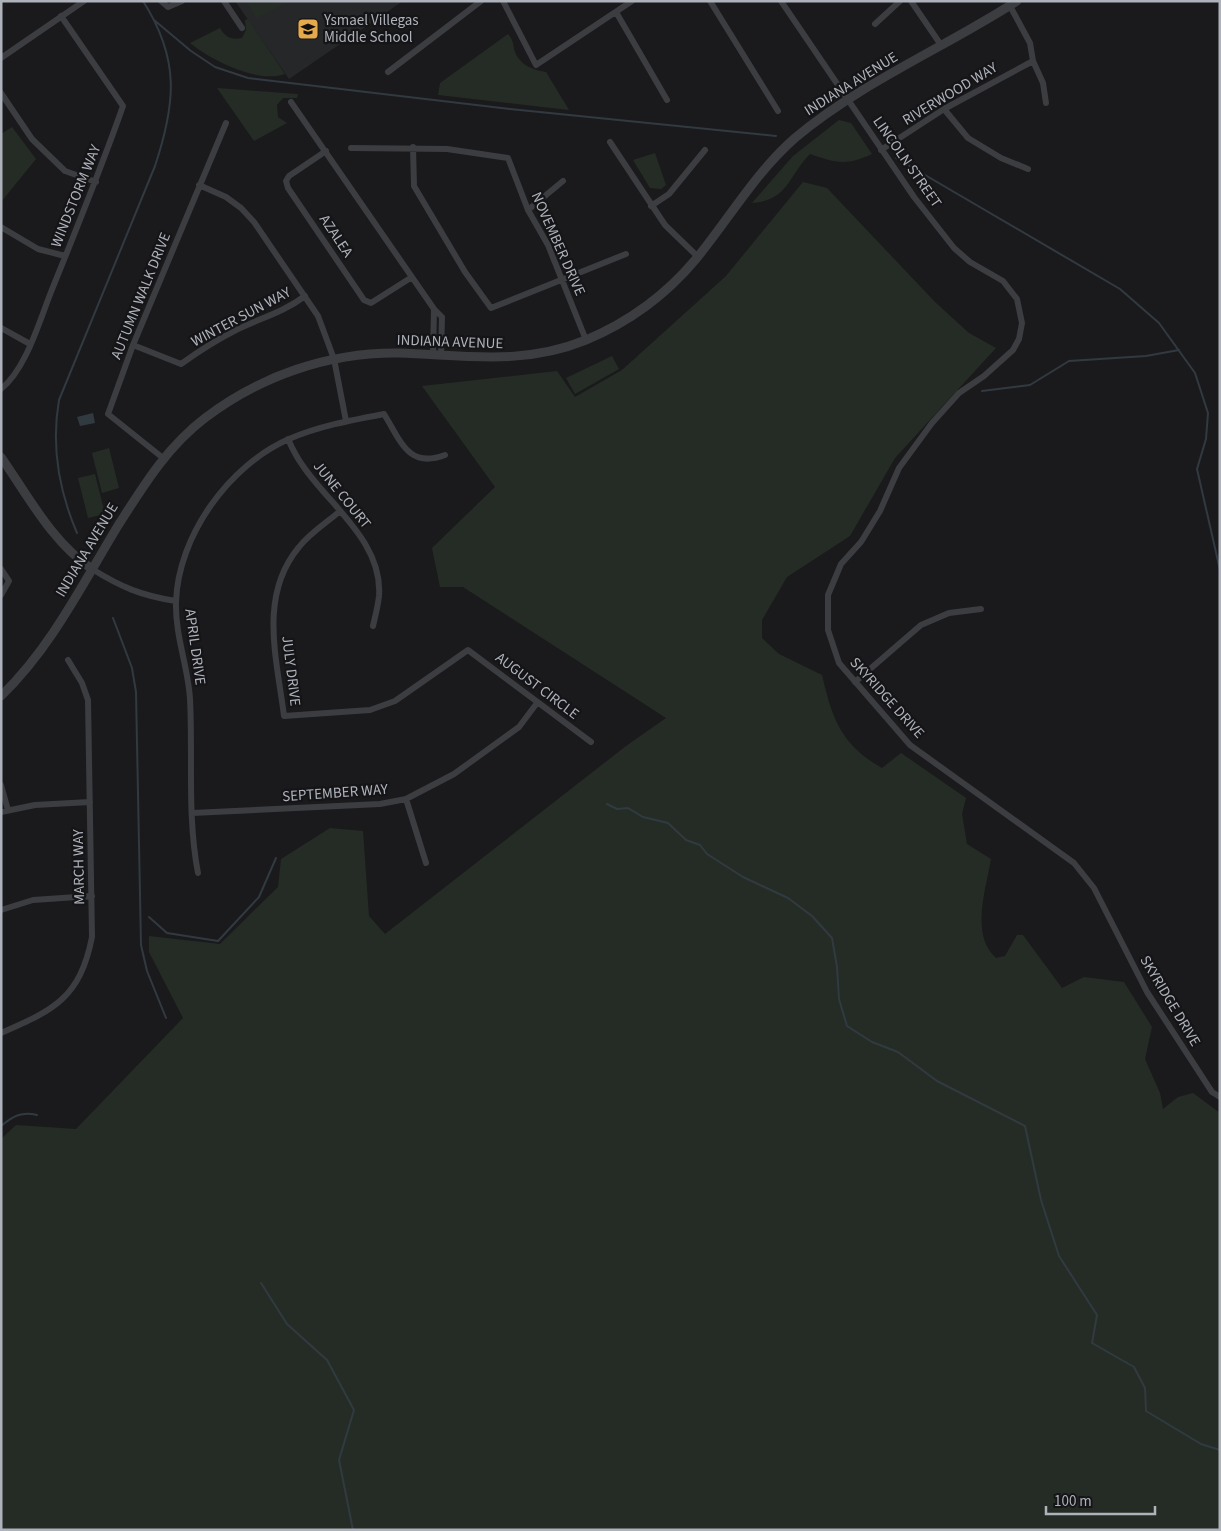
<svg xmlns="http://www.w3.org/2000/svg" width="1221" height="1531" font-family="'Source Sans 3',sans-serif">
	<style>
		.built { fill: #262729 }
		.green { fill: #252c25 }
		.water { fill: #313a40 }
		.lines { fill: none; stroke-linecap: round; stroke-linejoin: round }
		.stream { stroke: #313a40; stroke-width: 2 }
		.minor { stroke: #3c3d41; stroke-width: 6 }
		.tertiary { stroke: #3c3d41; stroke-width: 9 }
		.labels { text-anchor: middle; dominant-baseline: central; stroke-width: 4.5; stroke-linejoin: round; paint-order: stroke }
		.poi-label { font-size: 15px; fill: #aeb2bb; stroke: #151517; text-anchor: start }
		.street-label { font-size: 15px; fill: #aeb2bb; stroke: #151517 }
	</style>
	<rect width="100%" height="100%" fill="#1a1a1c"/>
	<path class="built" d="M 235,1 L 403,1 L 289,79 Z"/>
	<path class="green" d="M 246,1 L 289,1 L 289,2 L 256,18 Z
		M 248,19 L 285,74 C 258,84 211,60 190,43 L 220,28 C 226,38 231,40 242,38 L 246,30 L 245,20 Z
		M 508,34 C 513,40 513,42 514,49 C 518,64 532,70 546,72 L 569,110 L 438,95 L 440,83 Z
		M 217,88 L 298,94 L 297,98 L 283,98 L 277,105 L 278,117 L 287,123 L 254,141 Z
		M 839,120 L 851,123 L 872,154 C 846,166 836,163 810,154 C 788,176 789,200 752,203 L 793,156 Z
		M 12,127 L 36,159 L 1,202 L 1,134 Z
		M 655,153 L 666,185 L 661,189 L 650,188 L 633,160 Z
		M 803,182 L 827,188 L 935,302 L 969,333 L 996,348 L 895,458 L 850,536 L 787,577 L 762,620 L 762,638 L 779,654 L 822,675 C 832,718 841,745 882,768 L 901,753 L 966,798 L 962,814 L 967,844 L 991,859 C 986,889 970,935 996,958 L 1005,956 L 1017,935 L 1023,935 L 1062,988 L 1084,977 L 1124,982 L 1152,1027 L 1145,1059 L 1160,1093 L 1163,1109 L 1178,1097 L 1193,1093 L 1220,1113 L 1220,1530 L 1,1530 L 1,1139 L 16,1125 L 76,1129 L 183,1018 L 149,952 L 149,936 L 220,944 L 278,887 L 281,859 L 330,828 L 363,831 L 369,916 L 385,934 L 626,746 L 666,718 L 463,587 L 440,587 L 432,548 L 495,487 L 422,386 L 557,371 L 575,397 L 622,370 L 726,276 Z
		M 612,356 L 619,369 L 575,394 L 566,378 Z
		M 109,448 L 119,488 L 102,493 L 92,453 Z
		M 95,474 L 105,514 L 88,518 L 78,478 Z"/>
	<path class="water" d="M 93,413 L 95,423 L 80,426 L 77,417 Z"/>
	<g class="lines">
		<path class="stream" d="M 154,20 L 191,51 L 215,67 L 248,78 L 510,109 L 776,136
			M 896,158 L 1120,289 L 1159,323 L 1195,373 L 1208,413 L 1206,439 L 1197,469 L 1220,570
			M 982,391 L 1030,385 L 1069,361 L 1146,356 L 1179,350
			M 77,533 C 59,491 51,446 59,400 L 155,166 C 176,103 180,59 143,1
			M 113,618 L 132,668 L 136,692 L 141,945 L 147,971 L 166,1018
			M 607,804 L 617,809 L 628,808 L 643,817 L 668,823 L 686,840 L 700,845 L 707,854 L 743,877 L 788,898 L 812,916 L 832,938 L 837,967 L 839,999 L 847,1026 L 872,1042 L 898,1052 L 937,1081 L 1025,1126 L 1041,1200 L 1059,1256 L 1097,1315 L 1092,1343 L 1134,1367 L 1145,1388 L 1146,1411 L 1201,1444 L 1220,1450
			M 149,917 L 167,933 L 218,941 L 259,897 L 276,858
			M 1,1126 C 13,1116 22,1111 37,1115
			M 261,1283 L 287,1324 L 327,1360 L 354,1410 L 339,1460 L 353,1530"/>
		<path class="minor" d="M 161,1 L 168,7 L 182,1
			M 224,1 L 242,28
			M 503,1 L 536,65 L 632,1
			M 710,1 L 778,111
			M 781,1 L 914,197 L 954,248 L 970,262 L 1003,281 L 1017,299 L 1022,323 L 1019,339 L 1013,350 L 984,376 L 959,393 L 932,423 L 899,468 L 880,511 L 861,542 L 841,564 L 828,595 L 828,630 L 839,663 L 910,745 L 1074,863 L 1094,888 L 1147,992 L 1212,1092 L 1220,1097
			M 911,1 L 941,45
			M 1010,6 L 1030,43 L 1033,61 L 1043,83 L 1046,103
			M 616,12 L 667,100
			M 875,24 L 900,1
			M 1,58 L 84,1
			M 388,72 L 481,1
			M 1,93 L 32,139 L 65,171 L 96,182
			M 291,102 L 434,309 L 442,317 L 441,356
			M 944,109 L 968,138 L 1001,158 L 1028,169
			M 610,142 L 665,225 L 698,257
			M 413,147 L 414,186 L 465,272 L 491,308 L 626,254
			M 351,148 L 447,149 L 508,158 L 528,210 L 548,245 L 586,340
			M 881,150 L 944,109 L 1033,61
			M 326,151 L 289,176 L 286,181 L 288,188 L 364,300 L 371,303 L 412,277
			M 199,185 L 226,197 L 241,208 L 254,222 L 318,316 L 334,359 L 346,421
			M 651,206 L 669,194 L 705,150
			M 528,210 L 563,181
			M 1,227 L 38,249 L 65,256
			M 1,328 L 30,344
			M 133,345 L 181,364 C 199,351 218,339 238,329 C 261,318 284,312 305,296
			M 433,355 L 434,309
			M 1,389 C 26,369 39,322 51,292 C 76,230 101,169 123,106 L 61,16
			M 288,439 C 292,448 297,458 303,466 C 330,506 383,542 379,596 C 378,606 375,617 373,626
			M 163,458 L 108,414 L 133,345 L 226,123
			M 339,512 C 326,523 310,533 299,547 C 258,596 277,659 284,716 L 370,710 L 395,701 L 468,650 L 591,742
			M 1,569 L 9,581 L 1,595
			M 92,569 C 121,587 142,596 176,601
			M 855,682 L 921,625 L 949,613 L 981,609
			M 1,785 L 8,810
			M 406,799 L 426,863
			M 1,812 L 35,805 L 90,802
			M 192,813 L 380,804 L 406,799 L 454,774 L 519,727 L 537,703
			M 198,873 C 187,816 193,757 190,699 C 188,666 175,636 176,602 C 178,536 229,465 289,439 C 319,426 352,420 384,414 C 401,441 408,469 445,455
			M 1,910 L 33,900 L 92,896
			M 1,1033 C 54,1010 80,998 92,937 L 88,700 L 82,683 L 68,660"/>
		<path class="tertiary" d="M 1,457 C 28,496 52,542 92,569
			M 1,696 C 51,648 83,583 119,524 C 144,485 167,447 205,418 C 260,376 329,352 399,353 C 465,355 522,366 586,340 C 629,322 666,295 696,259 C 729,219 755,173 795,138 C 862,82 944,48 1017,1"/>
	</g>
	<defs>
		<g id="school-square" transform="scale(1.125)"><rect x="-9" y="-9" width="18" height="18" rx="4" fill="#e4aa4b" stroke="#151517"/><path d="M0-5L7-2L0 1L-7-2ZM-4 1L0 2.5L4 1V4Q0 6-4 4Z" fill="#111"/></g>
	</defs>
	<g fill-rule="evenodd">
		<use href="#school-square" x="308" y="29"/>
	</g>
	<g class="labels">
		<g class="poi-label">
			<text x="324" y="20">Ysmael Villegas<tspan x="324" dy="17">Middle School</tspan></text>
		</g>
		<g class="street-label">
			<text transform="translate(851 84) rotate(-32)">INDIANA AVENUE</text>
			<text transform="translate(950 94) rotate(-31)">RIVERWOOD WAY</text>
			<text transform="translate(907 162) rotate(55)">LINCOLN STREET</text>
			<text transform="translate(76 196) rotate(-68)">WINDSTORM WAY</text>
			<text transform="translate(336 236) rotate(56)">AZALEA</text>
			<text transform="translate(558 244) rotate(66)">NOVEMBER DRIVE</text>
			<text transform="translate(141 296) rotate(-68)">AUTUMN WALK DRIVE</text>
			<text transform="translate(241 317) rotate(-28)">WINTER SUN WAY</text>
			<text transform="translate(450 342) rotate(2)">INDIANA AVENUE</text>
			<text transform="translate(342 495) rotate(51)">JUNE COURT</text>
			<text transform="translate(87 550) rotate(-59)">INDIANA AVENUE</text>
			<text transform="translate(195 647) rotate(82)">APRIL DRIVE</text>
			<text transform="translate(291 671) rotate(83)">JULY DRIVE</text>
			<text transform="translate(537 686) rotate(37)">AUGUST CIRCLE</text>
			<text transform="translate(887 698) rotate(48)">SKYRIDGE DRIVE</text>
			<text transform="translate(335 793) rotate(-4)">SEPTEMBER WAY</text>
			<text transform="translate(79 867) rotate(-91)">MARCH WAY</text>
			<text transform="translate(1170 1001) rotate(59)">SKYRIDGE DRIVE</text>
		</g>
	</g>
	<rect width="1221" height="1531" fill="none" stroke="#aeb2bb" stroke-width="5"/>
	<path d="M1046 1506v8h109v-8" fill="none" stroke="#aeb2bb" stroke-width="2.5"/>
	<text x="1054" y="1506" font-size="15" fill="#aeb2bb" stroke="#151517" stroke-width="4" paint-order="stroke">100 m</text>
</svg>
